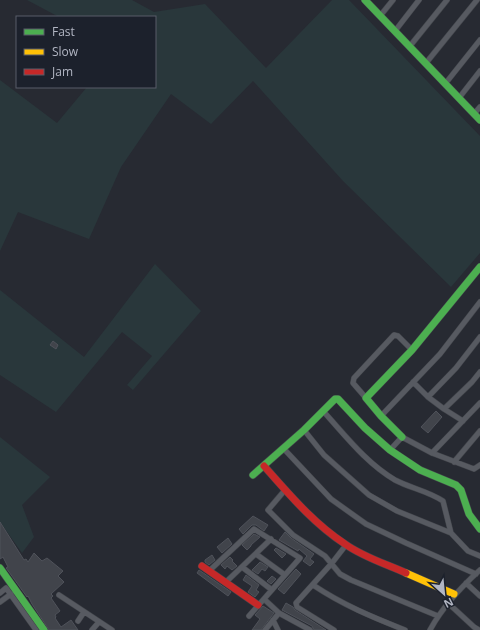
<svg xmlns="http://www.w3.org/2000/svg" width="480" height="630" font-family="'Open Sans',sans-serif">
	<style>
		.green { fill: #29373b }
		.building { fill: #41444b; stroke: #4f525a }
		.lines { fill: none; stroke-linecap: round; stroke-linejoin: round }
		.street-casing { stroke: #43464c; stroke-width: 6 }
		.fast-casing { stroke: #43464c; stroke-width: 8 }
		.slow-casing { stroke: #43464c; stroke-width: 8 }
		.jam-casing { stroke: #43464c; stroke-width: 8 }
		.street { stroke: #575a61; stroke-width: 5 }
		.fast { stroke: #4caf50; stroke-width: 7 }
		.slow { stroke: #ffc107; stroke-width: 7 }
		.jam { stroke: #c62828; stroke-width: 7 }
	</style>
	<rect width="100%" height="100%" fill="#272a32"/>
	<path class="green" d="M 27,0 L 132,0 L 154,12 L 205,4 L 266,68 L 332,0 L 349,0 L 480,136 L 480,253 L 451,287 L 343,181 L 253,81 L 211,124 L 171,94 L 121,167 L 89,239 L 18,212 L 0,251 L 0,80 L 57,123 L 87,87 L 155,87 L 155,17 L 59,17 Z
		M 155,264 L 201,311 L 133,390 L 127,385 L 152,356 L 122,332 L 56,412 L 0,375 L 0,290 L 84,357 Z
		M 0,437 L 50,477 L 22,505 L 34,537 L 22,553 L 0,522 Z"/>
	<path class="building" d="M 53,341 L 58,345 L 56,349 L 50,345 Z
		M 436,411 L 442,417 L 428,433 L 421,427 Z
		M 253,516 L 268,525 L 264,531 L 256,525 L 252,525 L 243,534 L 239,529 Z
		M 0,522 L 24,560 L 26,559 L 28,562 L 34,553 L 42,561 L 47,558 L 63,571 L 58,576 L 64,582 L 51,594 L 53,596 L 51,598 L 60,611 L 55,615 L 56,617 L 55,618 L 61,627 L 71,620 L 78,630 L 49,630 L 32,604 L 28,596 L 27,597 L 9,572 L 6,568 L 8,567 L 3,557 L 0,559 Z
		M 285,532 L 291,538 L 314,554 L 310,559 L 314,562 L 310,566 L 303,561 L 307,556 L 299,549 L 298,551 L 279,540 Z
		M 254,534 L 260,537 L 251,545 L 251,546 L 247,550 L 242,545 Z
		M 228,538 L 232,544 L 222,553 L 217,547 Z
		M 276,548 L 286,554 L 282,558 L 274,550 Z
		M 212,555 L 215,560 L 209,565 L 205,562 L 205,560 Z
		M 230,557 L 233,560 L 232,561 L 237,566 L 232,570 L 227,566 L 225,569 L 221,565 Z
		M 260,562 L 268,567 L 265,571 L 262,569 L 258,574 L 252,570 Z
		M 296,569 L 301,574 L 284,594 L 278,589 Z
		M 199,570 L 231,592 L 228,596 L 197,573 Z
		M 246,575 L 259,585 L 256,590 L 259,592 L 255,597 L 248,592 L 252,586 L 243,580 Z
		M 272,576 L 276,579 L 271,584 L 267,581 Z
		M 286,603 L 293,607 L 295,610 L 326,630 L 314,630 L 312,626 L 282,610 Z
		M 263,606 L 274,613 L 261,630 L 252,630 L 260,619 L 255,615 Z"/>
	<g class="lines">
		<g class="street-casing">
			<path id="street" d="M 380,16 L 393,0
				M 395,31 L 419,0
				M 410,46 L 447,0
				M 426,63 L 477,0
				M 445,84 L 480,40
				M 459,98 L 480,71
				M 474,114 L 480,107
				M 413,382 L 428,397 L 456,368 L 480,337
				M 428,397 L 444,409 L 472,382 L 480,372
				M 366,398 L 353,383 L 354,378 L 394,335 L 398,336 L 412,350
				M 444,409 L 463,421
				M 323,411 C 345,435 366,463 395,480 C 410,488 428,491 443,501 L 451,533
				M 381,416 L 440,354 L 480,302
				M 304,430 L 324,455 L 369,495 L 397,511 L 451,533 L 468,551 L 480,556
				M 284,449 L 331,499 L 366,524 L 406,543 L 476,574
				M 390,450 L 402,437 L 432,453 L 474,469 L 480,465
				M 432,453 L 480,403
				M 454,462 L 480,431
				M 285,490 L 268,510 L 293,535 L 325,556 L 340,574 L 351,580 L 438,616
				M 256,554 L 285,575
				M 242,567 L 272,590
				M 209,571 L 254,529 L 300,558 L 249,616
				M 226,582 L 271,539
				M 466,583 L 480,596
				M 313,585 C 343,605 372,617 405,630
				M 0,593 L 6,588 L 36,630
				M 59,595 L 112,630
				M 264,599 L 279,613 L 310,630
				M 0,602 L 11,594
				M 448,603 L 474,627 L 479,630
				M 273,620 L 278,630
				M 78,621 L 84,612
				M 92,630 L 99,622
				M 265,630 L 279,613
				M 334,630 L 297,607 L 296,603 L 332,563 L 346,545
				M 430,630 C 443,606 460,588 480,570"/>
		</g>
		<g class="fast-casing">
			<path id="fast" d="M 365,0 L 480,120
				M 402,437 L 381,416 L 366,398 L 412,350 L 480,267
				M 253,475 L 304,430 L 335,399 L 338,399 L 365,428 L 390,450 L 420,470 L 456,485 L 461,490 L 469,514 L 480,529
				M 0,568 L 44,630"/>
		</g>
		<g class="slow-casing">
			<path id="slow" d="M 406,573 L 454,594"/>
		</g>
		<g class="jam-casing">
			<path id="jam" d="M 264,466 C 289,494 313,523 345,544 C 363,557 386,564 406,573
				M 202,566 L 258,605"/>
		</g>
		<use href="#street" class="street"/>
		<use href="#fast" class="fast"/>
		<use href="#slow" class="slow"/>
		<use href="#jam" class="jam"/>
	</g>
	<rect x="16" y="16" width="140" height="72" fill="#1c212c" stroke="#585d68"/>
	<rect x="24" y="29" width="20" height="6" fill="#4caf50" stroke="#585d68"/>
	<text x="52" y="36" font-size="12" fill="#b2b6c3">Fast</text>
	<rect x="24" y="49" width="20" height="6" fill="#ffc107" stroke="#585d68"/>
	<text x="52" y="56" font-size="12" fill="#b2b6c3">Slow</text>
	<rect x="24" y="69" width="20" height="6" fill="#c62828" stroke="#585d68"/>
	<text x="52" y="76" font-size="12" fill="#b2b6c3">Jam</text>
	<g transform="translate(444 594) rotate(153)" stroke="#1c212c" stroke-width="3" paint-order="stroke">
	<path d="M0-3L7 15L0 10L-7 15Z" fill="#b2b6c3"/>
	<text y="-6" font-size="11" font-weight="bold" text-anchor="middle" fill="#b2b6c3">N</text>
	</g>
</svg>
